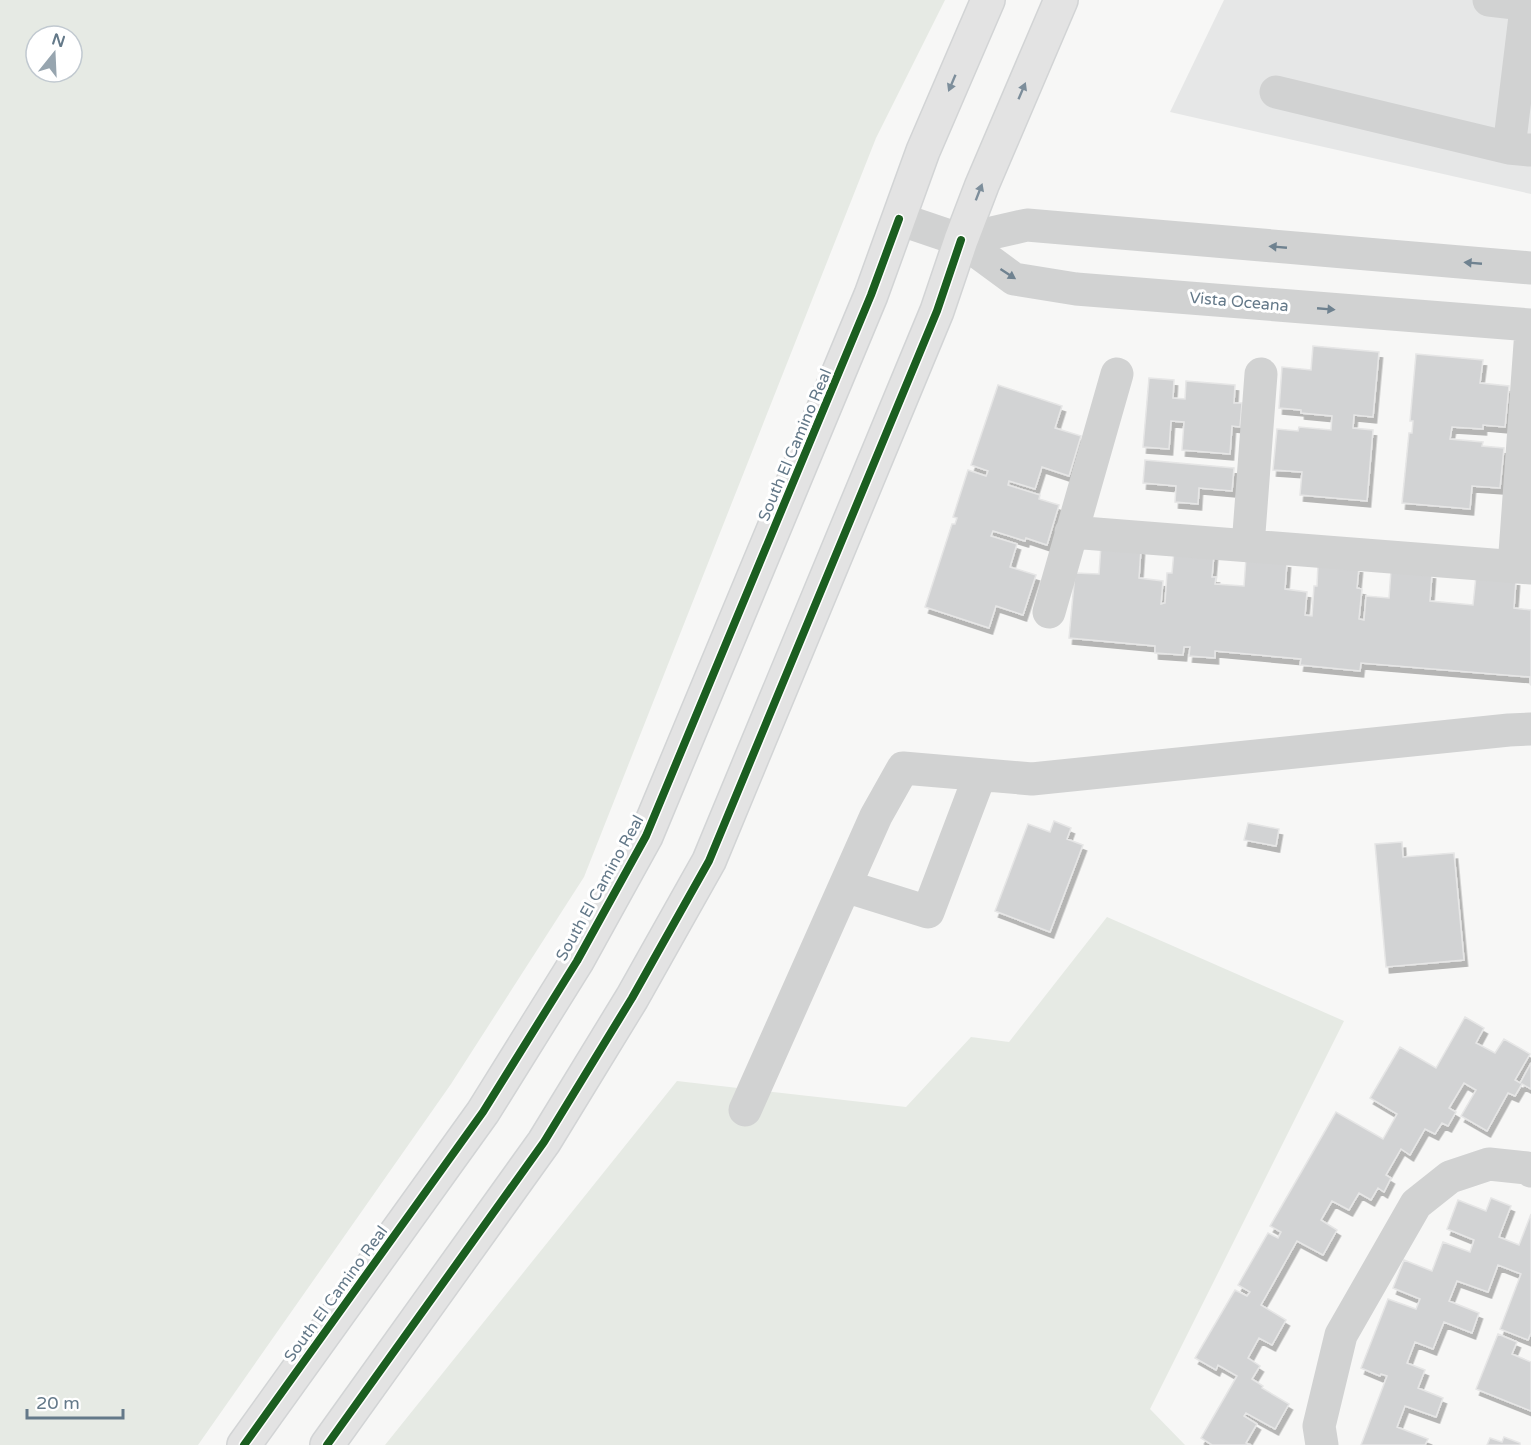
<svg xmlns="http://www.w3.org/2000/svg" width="1531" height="1445" font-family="'Varela Round',sans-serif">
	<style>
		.built { fill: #e6e7e7 }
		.green { fill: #e6eae4; fill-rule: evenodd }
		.building { fill: #d2d3d4; stroke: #e6e6e6; stroke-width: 1.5; filter: url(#shadow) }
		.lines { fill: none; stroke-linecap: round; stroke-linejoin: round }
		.major-casing { stroke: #d2d4d5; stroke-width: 36 }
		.minor { stroke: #d1d2d2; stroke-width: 33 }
		.major { stroke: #e3e3e3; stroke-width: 33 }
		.cycleway-casing { stroke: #fff; stroke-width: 11 }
		.cycleway { stroke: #1b5e20; stroke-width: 8 }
		.oneway { fill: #7d8e9b }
		.oneway2 { fill: #6f8290 }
		.labels { text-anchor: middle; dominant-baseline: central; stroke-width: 6; stroke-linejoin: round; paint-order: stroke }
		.street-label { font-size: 16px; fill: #647989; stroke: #fff }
	</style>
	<defs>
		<filter id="shadow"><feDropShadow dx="3.5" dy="6" stdDeviation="0" flood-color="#0004"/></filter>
	</defs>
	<rect width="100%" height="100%" fill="#f7f7f6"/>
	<path class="built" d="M 1224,0 L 1531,0 L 1531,194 L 1170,112 Z"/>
	<path class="green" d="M 0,0 L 945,0 L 876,138 L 584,877 L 451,1084 L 198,1445 L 0,1445 ZM 36,36 L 72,36 L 72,72 L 36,72 Z
		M 1107,917 L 1344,1021 L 1150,1409 L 1185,1445 L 385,1445 L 677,1081 L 906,1107 L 971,1037 L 1009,1042 Z"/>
	<path class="building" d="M 1313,346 L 1379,352 L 1373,417 L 1354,415 L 1353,428 L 1373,430 L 1367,501 L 1300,495 L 1302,472 L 1273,470 L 1277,429 L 1298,431 L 1299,427 L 1331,430 L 1332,416 L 1301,413 L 1301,410 L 1279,408 L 1282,367 L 1311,370 Z
		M 1416,354 L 1483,360 L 1480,383 L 1509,386 L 1505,427 L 1483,425 L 1483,429 L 1452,427 L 1450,439 L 1483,442 L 1482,446 L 1504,448 L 1500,488 L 1472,486 L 1470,509 L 1402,503 L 1409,433 L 1412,433 L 1413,421 L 1410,421 Z
		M 1149,378 L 1174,380 L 1173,398 L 1185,399 L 1186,381 L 1235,385 L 1234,403 L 1242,403 L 1240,427 L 1232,426 L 1230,454 L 1182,450 L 1184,422 L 1171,421 L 1169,449 L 1143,447 Z
		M 998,385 L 1062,406 L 1055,428 L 1081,436 L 1069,476 L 1042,467 L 1035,489 L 1009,481 L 1008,485 L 1040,495 L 1039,499 L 1059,505 L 1047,545 L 1026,538 L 1025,541 L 993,531 L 991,536 L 1017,544 L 1010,567 L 1036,575 L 1023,615 L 996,606 L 989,628 L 925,607 L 952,524 L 955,524 L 957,518 L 953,517 L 968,470 L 986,476 L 988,471 L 971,465 Z
		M 1145,460 L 1234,468 L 1232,491 L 1199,488 L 1198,504 L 1175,502 L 1176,486 L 1143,483 Z
		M 1101,545 L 1141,549 L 1139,578 L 1163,581 L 1161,604 L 1165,603 L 1167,573 L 1172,573 L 1174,551 L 1214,554 L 1212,577 L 1216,577 L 1215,584 L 1244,586 L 1246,558 L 1287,562 L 1285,589 L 1307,592 L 1305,615 L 1312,616 L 1314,586 L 1317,586 L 1318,563 L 1359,567 L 1357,588 L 1362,589 L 1359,619 L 1364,620 L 1366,596 L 1389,598 L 1391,570 L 1432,573 L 1430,601 L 1473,605 L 1476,576 L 1516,580 L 1514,608 L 1531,610 L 1531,685 L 1530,684 L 1530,677 L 1361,663 L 1360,671 L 1300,665 L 1301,659 L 1215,651 L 1215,658 L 1189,656 L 1190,647 L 1184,647 L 1183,655 L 1155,653 L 1155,646 L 1069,638 L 1075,573 L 1099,574 Z
		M 1054,821 L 1071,828 L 1067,839 L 1083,845 L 1050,932 L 995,911 L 1028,824 L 1050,832 Z
		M 1248,823 L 1279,829 L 1276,846 L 1244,840 Z
		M 1402,842 L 1403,857 L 1454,853 L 1464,960 L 1386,967 L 1375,844 Z
		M 1465,1017 L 1484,1028 L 1476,1043 L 1495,1053 L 1504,1039 L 1530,1054 L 1515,1080 L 1520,1083 L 1531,1063 L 1531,1089 L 1522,1084 L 1515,1096 L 1508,1093 L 1487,1131 L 1461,1116 L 1476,1090 L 1464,1083 L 1449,1108 L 1456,1112 L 1448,1126 L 1442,1123 L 1435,1134 L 1425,1129 L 1410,1155 L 1401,1149 L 1386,1175 L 1391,1178 L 1384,1192 L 1378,1188 L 1371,1200 L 1359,1193 L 1349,1210 L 1332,1201 L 1321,1220 L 1337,1230 L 1323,1255 L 1297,1241 L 1261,1305 L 1286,1320 L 1272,1345 L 1259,1338 L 1248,1358 L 1260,1366 L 1252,1379 L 1263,1386 L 1262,1388 L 1289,1404 L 1275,1429 L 1246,1413 L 1244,1416 L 1257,1424 L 1246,1443 L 1251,1445 L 1212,1445 L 1201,1438 L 1237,1376 L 1218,1365 L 1216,1370 L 1195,1358 L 1235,1290 L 1247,1296 L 1250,1292 L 1238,1285 L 1268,1233 L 1278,1238 L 1281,1232 L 1270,1226 L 1336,1112 L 1383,1139 L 1397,1114 L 1370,1098 L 1400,1047 L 1436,1068 Z
		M 1491,1198 L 1511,1206 L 1499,1237 L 1519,1245 L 1531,1214 L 1531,1333 L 1528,1340 L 1500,1329 L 1521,1274 L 1498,1265 L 1488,1292 L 1457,1281 L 1449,1301 L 1479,1313 L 1472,1333 L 1444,1322 L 1433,1349 L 1415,1342 L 1407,1363 L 1425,1370 L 1418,1388 L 1443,1398 L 1436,1417 L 1405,1406 L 1397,1427 L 1428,1439 L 1425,1445 L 1361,1445 L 1387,1376 L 1381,1374 L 1380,1376 L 1361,1368 L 1388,1299 L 1416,1309 L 1420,1299 L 1393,1288 L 1404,1260 L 1432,1271 L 1443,1242 L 1470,1252 L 1474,1240 L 1447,1229 L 1458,1200 L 1486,1211 Z
		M 1498,1334 L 1517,1342 L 1512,1354 L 1531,1362 L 1531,1411 L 1476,1389 Z
		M 1504,1437 L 1520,1443 L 1520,1445 L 1487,1445 L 1490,1438 L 1502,1442 Z"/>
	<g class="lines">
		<g class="major-casing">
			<path id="major" d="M 244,1445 L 483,1112 L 577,961 L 646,836 L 871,295 L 923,151 L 988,0
				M 327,1445 L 544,1142 L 632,998 L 709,861 L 937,311 L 961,240 L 982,185 L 1061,0"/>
		</g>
		<path class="minor" d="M 1489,0 L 1531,5
			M 1527,0 L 1509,148 L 1529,150
			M 1276,92 L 1509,148
			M 899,219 L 961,240 L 1014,279 L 1076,289 L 1531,325
			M 961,240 L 1027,225 L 1531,268
			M 1071,532 L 1531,568
			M 1248,546 L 1261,374
			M 1514,567 L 1531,330
			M 1049,612 L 1117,374
			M 845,886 L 928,912 L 980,775
			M 745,1110 L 876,816 L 903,768 L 1032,779 L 1509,730 L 1531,729
			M 1322,1445 L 1319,1426 L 1341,1335 L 1416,1204 L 1450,1177 L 1489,1164 L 1527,1168 L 1531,1171"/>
		<use href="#major" class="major"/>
		<g class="cycleway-casing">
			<path id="cycleway" d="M 244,1445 L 483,1112 L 577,961 L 646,836 L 871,295 L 899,219
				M 327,1445 L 544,1142 L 632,998 L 709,861 L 937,311 L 961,240"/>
		</g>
		<use href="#cycleway" class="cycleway"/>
	</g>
	<defs><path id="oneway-solid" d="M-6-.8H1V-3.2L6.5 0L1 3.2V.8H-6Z" transform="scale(1.5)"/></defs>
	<g class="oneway">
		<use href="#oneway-solid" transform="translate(952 83) rotate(113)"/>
		<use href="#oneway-solid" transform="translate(1022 91) rotate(-67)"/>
		<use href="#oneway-solid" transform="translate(979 192) rotate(-69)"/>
	</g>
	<g class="oneway2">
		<use href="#oneway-solid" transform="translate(1278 247) rotate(-175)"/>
		<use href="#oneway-solid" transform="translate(1473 263) rotate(-175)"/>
		<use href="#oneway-solid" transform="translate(1008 274) rotate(33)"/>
		<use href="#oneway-solid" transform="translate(1326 309) rotate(5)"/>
	</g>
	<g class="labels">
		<g class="street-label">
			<text transform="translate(1239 302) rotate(5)">Vista Oceana</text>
			<text transform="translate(795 445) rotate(-67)">South El Camino Real</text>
			<text transform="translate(600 888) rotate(-61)">South El Camino Real</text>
			<text transform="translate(336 1294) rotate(-54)">South El Camino Real</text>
		</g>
	</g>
	<g transform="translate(54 54) rotate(18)"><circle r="28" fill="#ffffff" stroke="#c1c9d0" stroke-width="1.5"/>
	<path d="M0-4.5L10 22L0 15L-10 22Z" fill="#97a5af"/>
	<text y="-9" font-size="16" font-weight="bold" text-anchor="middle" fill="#647989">N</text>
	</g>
	<path d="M27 1409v9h96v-9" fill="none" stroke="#647989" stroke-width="3"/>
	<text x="36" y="1409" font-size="18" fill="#647989" stroke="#ffffff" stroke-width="4.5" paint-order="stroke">20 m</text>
</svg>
